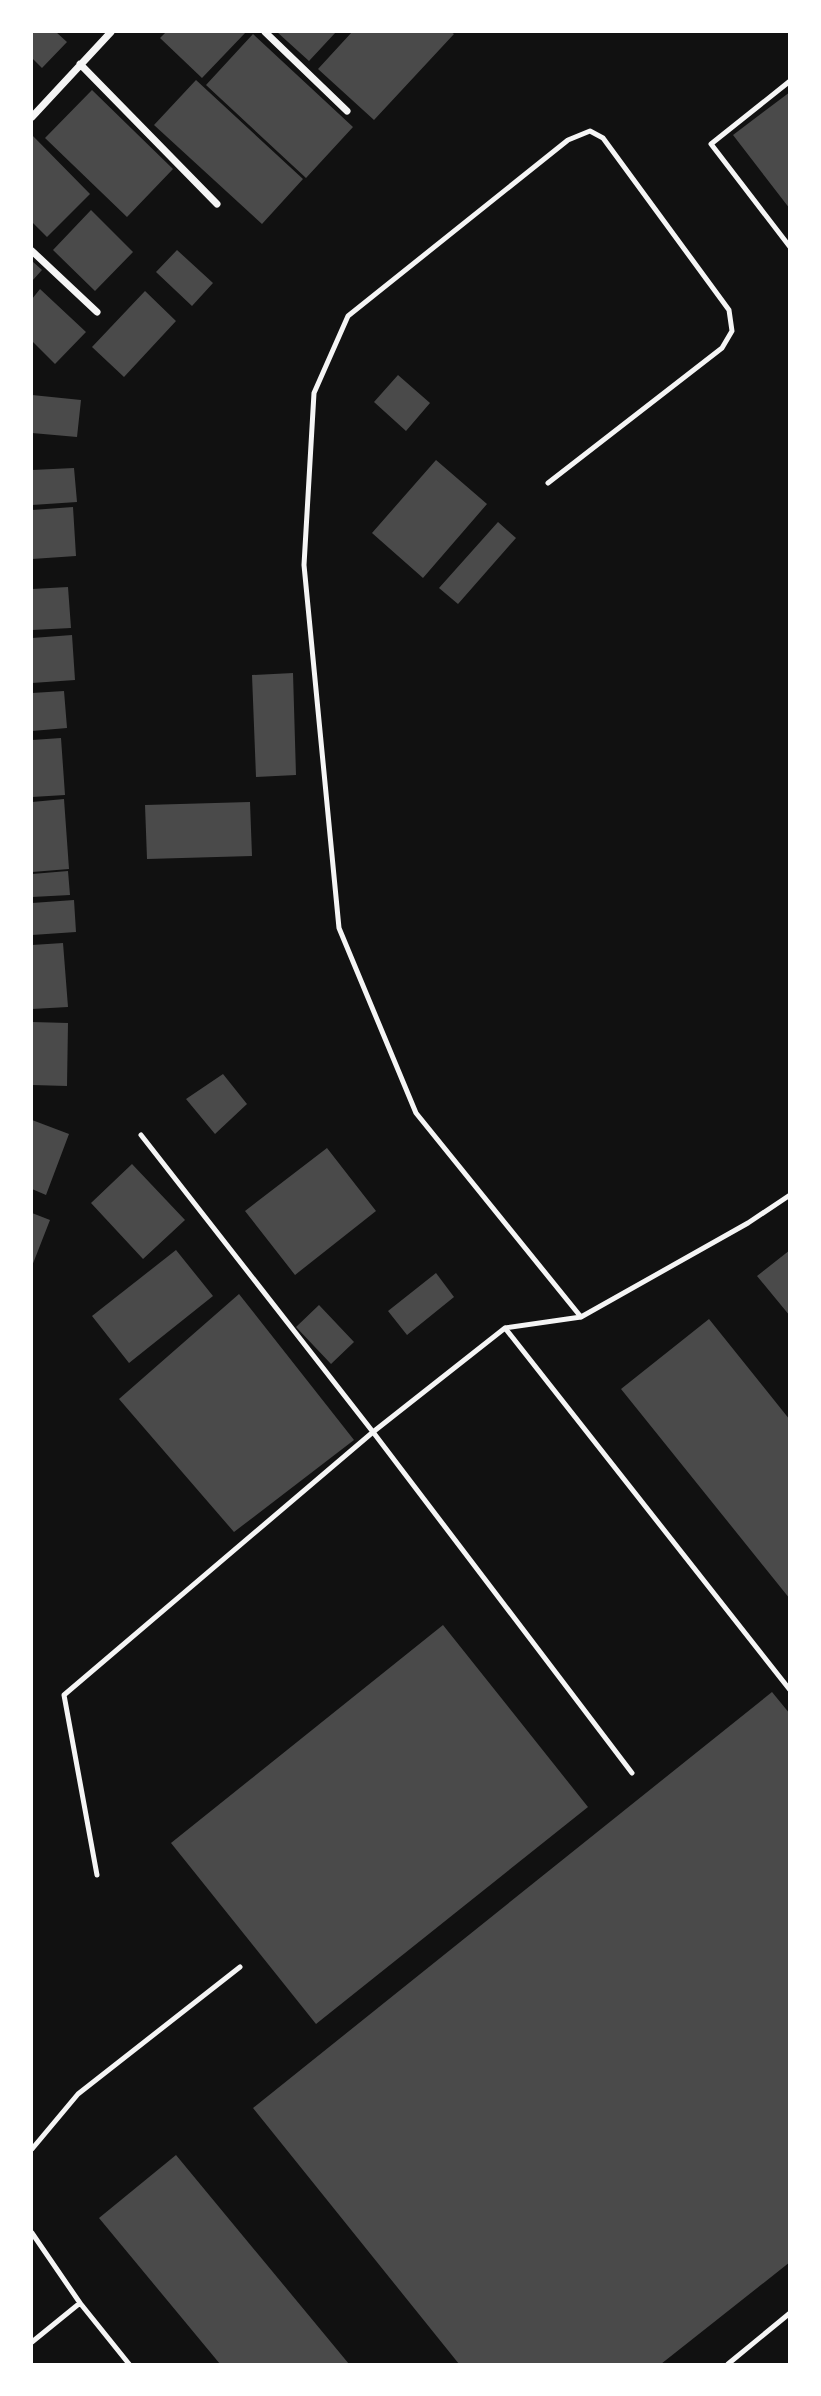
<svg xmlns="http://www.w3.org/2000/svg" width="821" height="2396" font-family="'IBM Plex Serif',serif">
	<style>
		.building { fill: #4a4a4a }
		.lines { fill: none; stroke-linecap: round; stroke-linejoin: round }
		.service { stroke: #f5f5f5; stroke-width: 5 }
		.minor { stroke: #f5f5f5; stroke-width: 7 }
	</style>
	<rect width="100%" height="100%" fill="#111"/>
	<path class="building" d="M 32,32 L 56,32 L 67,42 L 42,68 L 32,58 Z
		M 166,32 L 246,32 L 202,78 L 160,38 Z
		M 277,32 L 336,32 L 309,61 Z
		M 352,32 L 451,32 L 454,34 L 374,120 L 318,69 Z
		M 253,34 L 353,127 L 306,178 L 206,85 Z
		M 196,80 L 303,179 L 262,224 L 154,125 Z
		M 92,90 L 173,169 L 127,217 L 45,138 Z
		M 790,92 L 790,209 L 733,135 Z
		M 32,135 L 90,194 L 47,237 L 32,222 Z
		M 91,210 L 133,252 L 95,291 L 53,250 Z
		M 177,250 L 213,283 L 192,306 L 156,272 Z
		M 32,261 L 42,270 L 32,281 Z
		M 40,289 L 86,332 L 55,364 L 32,341 L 32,299 Z
		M 145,291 L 176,321 L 124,377 L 92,347 Z
		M 398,375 L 430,403 L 406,431 L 374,402 Z
		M 32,395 L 81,400 L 77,437 L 32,433 Z
		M 436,460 L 487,504 L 423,578 L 372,533 Z
		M 74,468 L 77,502 L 32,505 L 32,470 Z
		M 73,507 L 76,556 L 32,559 L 32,510 Z
		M 498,522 L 516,538 L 458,604 L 439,588 Z
		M 68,587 L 71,628 L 32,630 L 32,589 Z
		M 72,635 L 75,680 L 32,683 L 32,638 Z
		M 293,673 L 296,775 L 256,777 L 252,675 Z
		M 64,691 L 67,728 L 32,731 L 32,693 Z
		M 61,738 L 65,795 L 32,797 L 32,740 Z
		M 64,799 L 69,869 L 32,872 L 32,802 Z
		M 250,802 L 252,856 L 147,859 L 145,805 Z
		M 68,871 L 70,895 L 32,897 L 32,874 Z
		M 74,900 L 76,932 L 32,935 L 32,903 Z
		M 63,943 L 68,1007 L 32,1009 L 32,945 Z
		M 32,1022 L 68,1023 L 67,1086 L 32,1085 Z
		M 223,1074 L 247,1104 L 215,1134 L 186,1099 Z
		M 32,1120 L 69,1134 L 46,1195 L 32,1189 Z
		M 327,1148 L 376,1211 L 295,1275 L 245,1211 Z
		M 132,1164 L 185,1220 L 143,1259 L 91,1203 Z
		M 32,1213 L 50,1220 L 32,1266 Z
		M 176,1250 L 213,1296 L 129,1363 L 92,1316 Z
		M 790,1250 L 790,1316 L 757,1276 Z
		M 436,1273 L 454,1297 L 407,1335 L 388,1311 Z
		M 239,1294 L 354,1440 L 234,1532 L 119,1399 Z
		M 319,1305 L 354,1342 L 331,1364 L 296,1327 Z
		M 709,1319 L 790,1420 L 790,1599 L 621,1389 Z
		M 443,1625 L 588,1807 L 316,2024 L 171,1843 Z
		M 772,1692 L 790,1714 L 790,2262 L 661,2364 L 459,2364 L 253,2108 Z
		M 176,2155 L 349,2364 L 220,2364 L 99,2218 Z"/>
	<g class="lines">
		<path class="service" d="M 790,81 L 711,144 L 790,247
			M 548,483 L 722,348 L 732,331 L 729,310 L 603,138 L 590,131 L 568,140 L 348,316 L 314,393 L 304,565 L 339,928 L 416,1113 L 581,1317
			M 141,1135 L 373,1432 L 632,1773
			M 505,1328 L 581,1317 L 748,1223 L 790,1195
			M 97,1875 L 64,1695 L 373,1432 L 505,1328 L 790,1690
			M 32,2149 L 78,2094 L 240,1967
			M 32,2233 L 80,2303
			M 32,2342 L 80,2303 L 129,2364
			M 728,2364 L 790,2313"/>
		<path class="minor" d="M 265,32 L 347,111
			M 80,64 L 217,204
			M 32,117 L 111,32
			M 32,251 L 97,312"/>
	</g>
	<rect width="821" height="2396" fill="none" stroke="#ffffff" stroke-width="66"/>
</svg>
